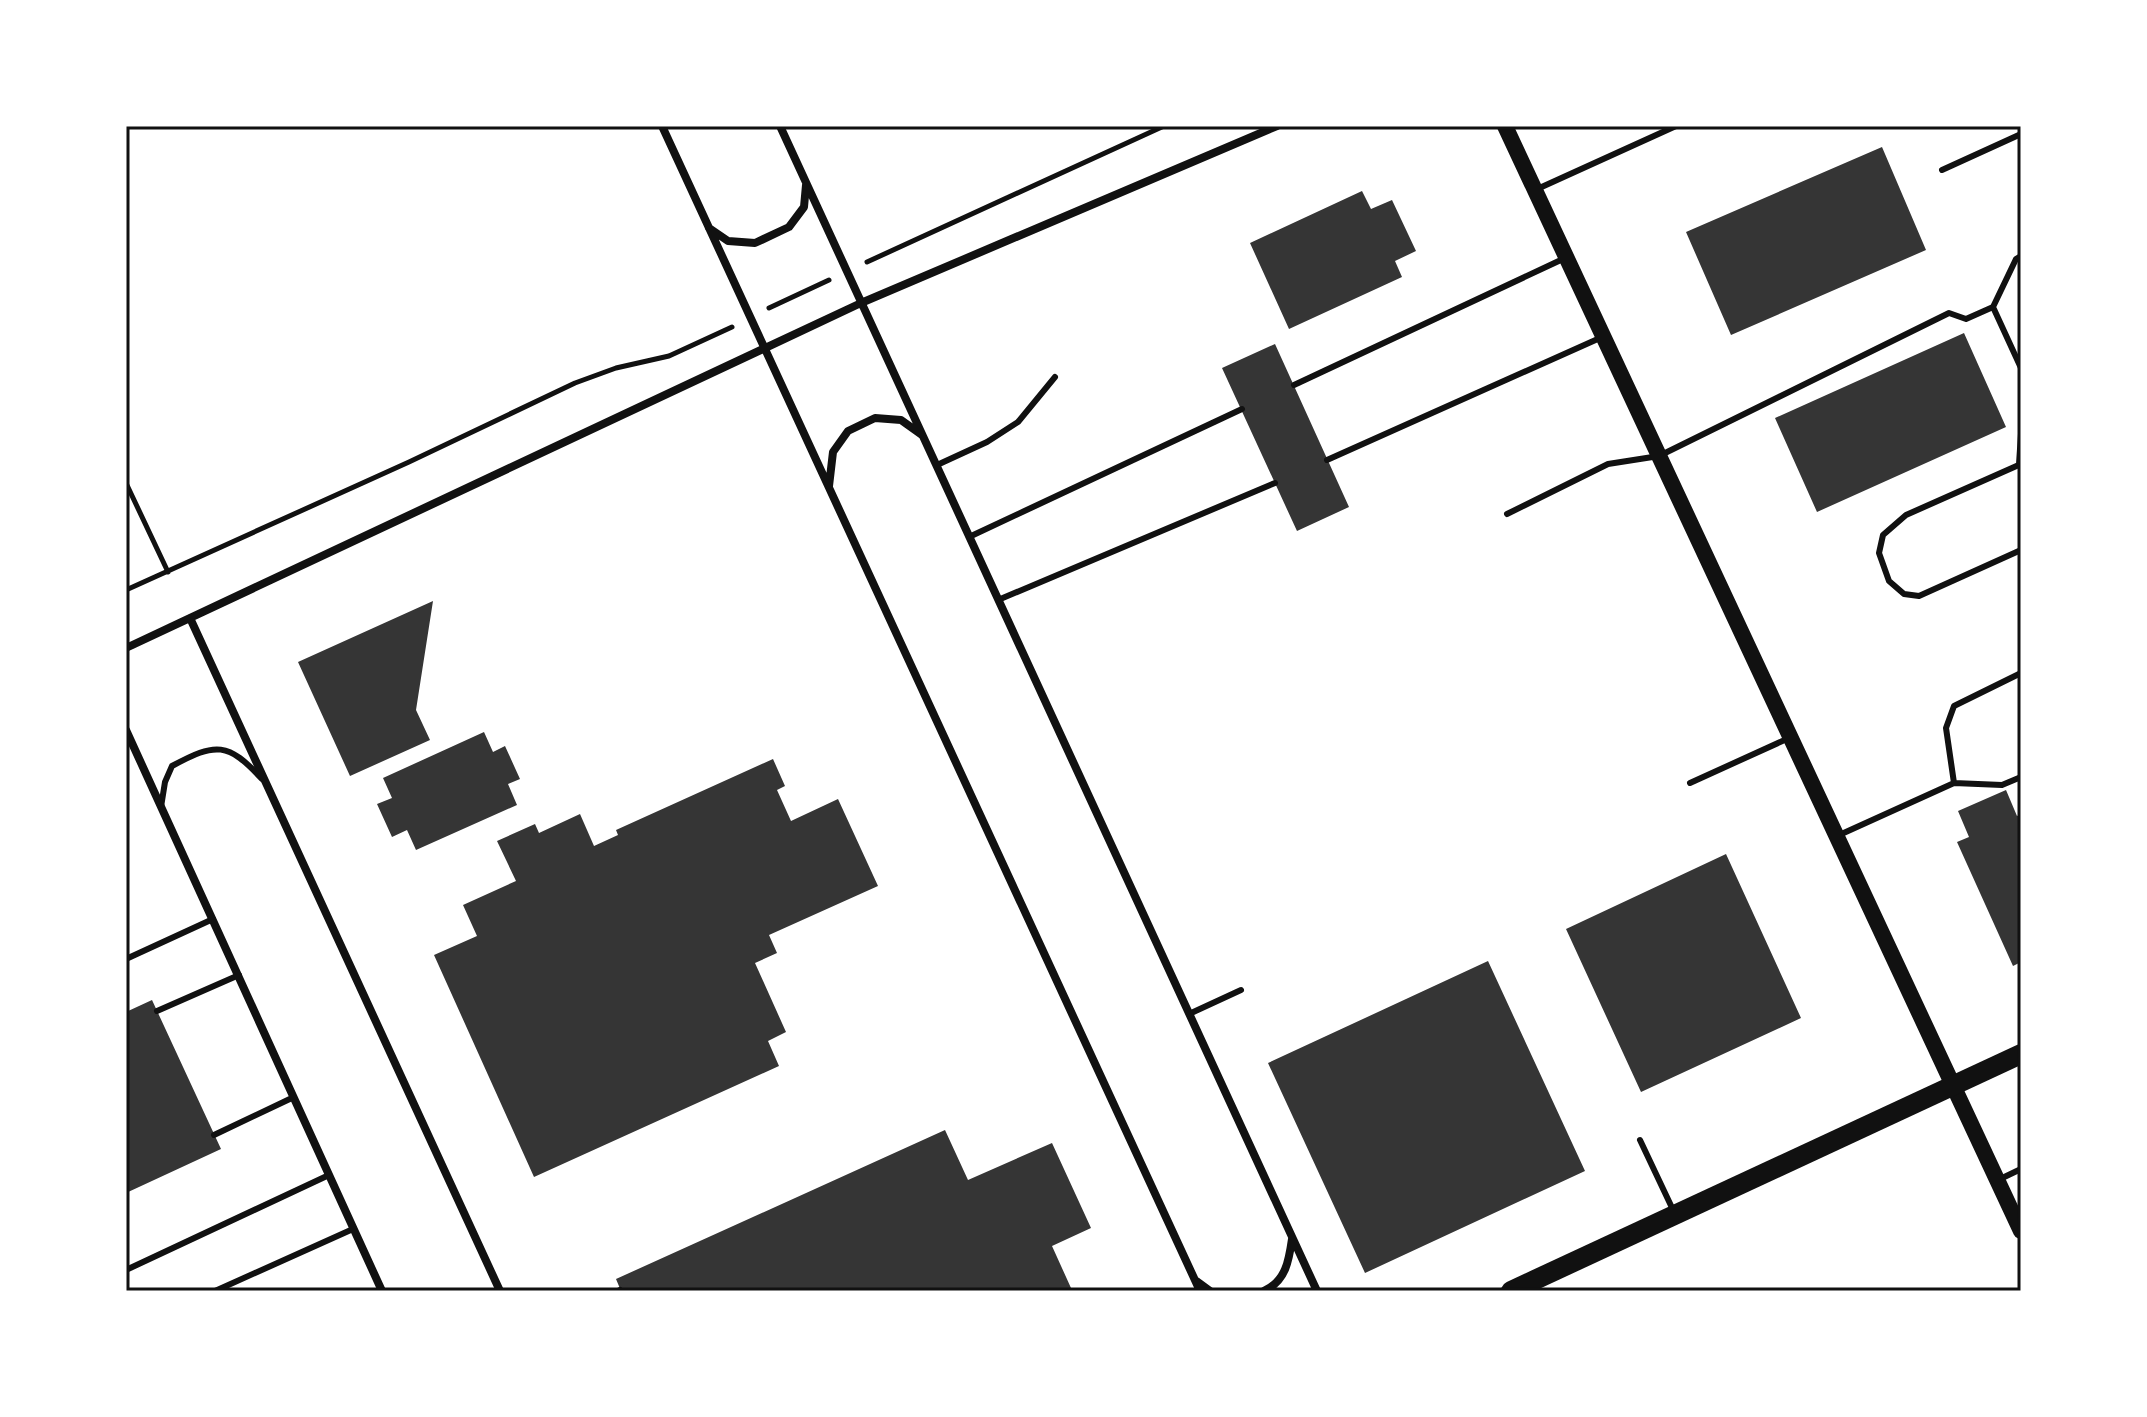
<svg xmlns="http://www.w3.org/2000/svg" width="2147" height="1417" font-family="Spectral,serif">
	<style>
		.building { fill: #353535 }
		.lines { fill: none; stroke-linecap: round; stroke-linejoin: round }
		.path { stroke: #111; stroke-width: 5 }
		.service { stroke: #111; stroke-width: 6 }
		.minor { stroke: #111; stroke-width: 8 }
		.secondary { stroke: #111; stroke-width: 16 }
		.primary { stroke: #111; stroke-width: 20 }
		.neatline { fill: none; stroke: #111; stroke-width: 3 }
	</style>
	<rect width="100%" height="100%" fill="#fff"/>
	<path class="building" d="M 1882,147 L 1926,250 L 1731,335 L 1686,232 Z
		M 1362,191 L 1371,209 L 1392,200 L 1416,251 L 1395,261 L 1402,277 L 1289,329 L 1250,243 Z
		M 1964,333 L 2006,427 L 1817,512 L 1775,418 Z
		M 1275,344 L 1349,507 L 1297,531 L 1222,368 Z
		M 433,601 L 416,710 L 430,740 L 350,776 L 298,662 Z
		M 484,732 L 493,752 L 505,746 L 520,779 L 508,784 L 517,805 L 416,850 L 407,830 L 392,837 L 377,804 L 392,798 L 383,778 Z
		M 773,759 L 785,786 L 777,790 L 791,821 L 838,799 L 878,886 L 769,935 L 777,953 L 755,963 L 786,1032 L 768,1041 L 779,1066 L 534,1177 L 434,955 L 477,936 L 463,905 L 516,881 L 497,841 L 535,824 L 539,833 L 580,814 L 594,846 L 618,835 L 616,830 Z
		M 2006,790 L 2017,816 L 2021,814 L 2021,962 L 2013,966 L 1957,842 L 1969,837 L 1958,811 Z
		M 1726,854 L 1801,1018 L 1641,1092 L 1566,929 Z
		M 1488,961 L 1585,1171 L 1365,1273 L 1268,1063 Z
		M 152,1000 L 221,1149 L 126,1193 L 126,1012 Z
		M 945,1130 L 968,1180 L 1052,1143 L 1091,1228 L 1052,1246 L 1071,1288 L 1063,1291 L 621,1291 L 616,1279 Z"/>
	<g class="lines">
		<path class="path" d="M 867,262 L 1164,126
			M 769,308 L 829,280
			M 126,483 L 168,572
			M 126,590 L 409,462 L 575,383 L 616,368 L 669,356 L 732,327"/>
		<path class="service" d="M 1942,170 L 2021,134
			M 1535,190 L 1676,126
			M 2021,256 L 2016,259 L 1993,307 L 2021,368
			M 1294,385 L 1563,259
			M 1327,460 L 1600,338
			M 2019,464 L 2021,434
			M 2021,464 L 1906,515 L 1883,535 L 1879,553 L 1889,581 L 1904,594 L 1919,596 L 2021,550
			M 937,465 L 987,442 L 1018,422 L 1055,377
			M 1507,514 L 1608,464 L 1659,456 L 1949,313 L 1966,319 L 1993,307
			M 969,537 L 1242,409
			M 998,600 L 1275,483
			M 1690,783 L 1789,738
			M 1954,783 L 2002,785 L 2021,777
			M 161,807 L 165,782 L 172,766 C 216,742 228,742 262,779
			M 1837,836 L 1954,783 L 1946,728 L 1954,706 L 2021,673
			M 126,959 L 213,919
			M 157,1011 L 239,975
			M 1189,1014 L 1241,990
			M 214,1135 L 294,1097
			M 1640,1140 L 1674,1212
			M 1998,1180 L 2021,1169
			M 126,1270 L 329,1175
			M 215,1291 L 353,1229
			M 618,1291 L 620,1290"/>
		<path class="minor" d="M 662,126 L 1200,1291
			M 780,126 L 1317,1291
			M 709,228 L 728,241 L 755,243 L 789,227 L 804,207 L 806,185
			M 829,486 L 833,452 L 848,431 L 875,418 L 901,420 L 922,435
			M 190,618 L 500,1291
			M 126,648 L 861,303 L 1277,126
			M 126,730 L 382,1291
			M 1195,1280 L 1210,1291
			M 1264,1291 C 1286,1281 1289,1260 1292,1239"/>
		<path class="secondary" d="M 1505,126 L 2021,1231"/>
		<path class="primary" d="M 1511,1291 L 2021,1054"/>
	</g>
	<rect width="2147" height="1417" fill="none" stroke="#ffffff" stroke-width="256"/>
	<rect x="128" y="128" width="1891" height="1161" class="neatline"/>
</svg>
